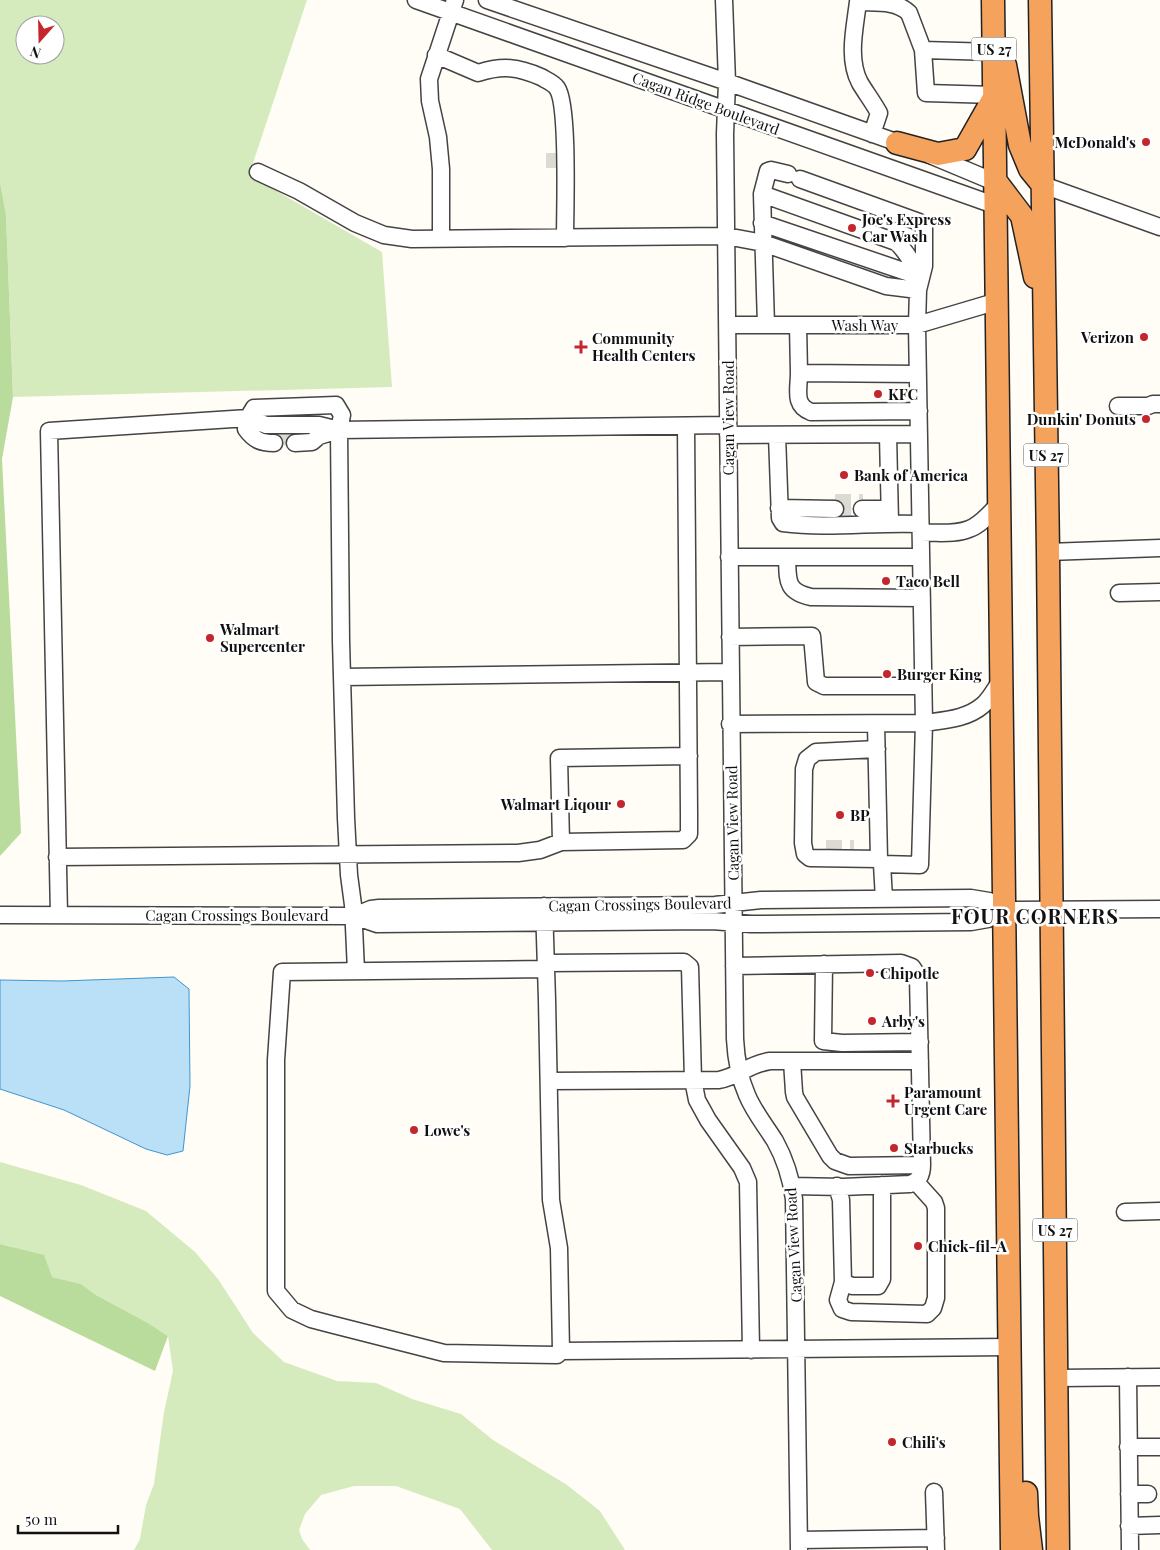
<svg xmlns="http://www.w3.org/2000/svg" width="1160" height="1550" font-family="'Playfair Display',serif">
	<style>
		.green { fill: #d5ebbd; fill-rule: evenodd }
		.forest { fill: #b9dc9c }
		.water { fill: #b9e0f7; stroke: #3f96cf }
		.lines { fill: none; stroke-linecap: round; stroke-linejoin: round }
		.minor-tunnel { stroke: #dbdad3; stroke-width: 16; stroke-dasharray: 16 8; stroke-linecap: butt }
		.minor-casing { stroke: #444; stroke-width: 19 }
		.highway-casing { stroke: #222; stroke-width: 25 }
		.minor { stroke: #fff; stroke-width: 16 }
		.highway { stroke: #f5a25d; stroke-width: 22 }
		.poi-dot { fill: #c4262e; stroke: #fff; stroke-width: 2 }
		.labels { text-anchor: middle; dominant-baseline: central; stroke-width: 5; stroke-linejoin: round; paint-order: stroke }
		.shield { fill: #fff; stroke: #585858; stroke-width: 1 }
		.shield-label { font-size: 14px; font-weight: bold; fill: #111 }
		.street-label { font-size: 15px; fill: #111; stroke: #fff }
		.poi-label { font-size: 15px; font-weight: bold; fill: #111; stroke: #fff; text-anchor: start }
		.district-label { font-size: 20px; font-weight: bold; letter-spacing: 1px; fill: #111; stroke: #fff }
	</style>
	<rect width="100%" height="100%" fill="#fffdf5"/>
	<path class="green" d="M 0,0 L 307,0 L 249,175 L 382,252 L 392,387 L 13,397 L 6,215 L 0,182 ZM 25,25 L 55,25 L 55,55 L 25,55 Z
		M 0,1162 L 81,1185 L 146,1211 L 195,1252 L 218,1279 L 253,1333 L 284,1362 L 337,1381 L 376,1383 L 412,1399 L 461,1414 L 493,1440 L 567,1485 L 600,1511 L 625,1550 L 492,1550 L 460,1509 L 396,1486 L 354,1486 L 321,1495 L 305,1514 L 299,1530 L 302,1539 L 310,1550 L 134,1550 L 140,1539 L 146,1505 L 154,1484 L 164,1412 L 173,1371 L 168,1336 L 148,1323 L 96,1295 L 81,1284 L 52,1277 L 13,1247 L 0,1244 Z"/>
	<path class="forest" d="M 0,182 L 6,215 L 13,397 L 2,459 L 21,833 L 0,856 Z
		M 0,1244 L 44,1255 L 52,1277 L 81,1284 L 96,1295 L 148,1323 L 168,1336 L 155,1371 L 0,1296 Z"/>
	<path class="water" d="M 174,977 L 189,989 L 190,1086 L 183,1151 L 167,1155 L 146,1149 L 64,1110 L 0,1089 L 0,980 L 62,981 Z"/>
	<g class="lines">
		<path class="minor-tunnel" d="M 554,168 L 554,153
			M 274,437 L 295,438
			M 835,502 L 863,502
			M 835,515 L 862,516
			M 826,848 L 854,848"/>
		<g class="minor-casing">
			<path id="minor" d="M 416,0 L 997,206
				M 487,0 L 727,82 L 907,146
				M 724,0 L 727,82 L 725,134 L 735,1039 C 736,1058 739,1077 747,1095 C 754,1112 765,1125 775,1141 C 785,1159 791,1178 794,1199 L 799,1550
				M 994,52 L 923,50 L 926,93 L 995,95
				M 436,55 L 478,73 C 503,65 518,67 541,77 C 546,80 554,83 557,88 C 569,105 565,211 565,238
				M 872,134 L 879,113 C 873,102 866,93 860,83 C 847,59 855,27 858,2 C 875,3 896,0 909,13 L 923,50
				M 930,155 L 997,183
				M 258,172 L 299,191 L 355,223 L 384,235 L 412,239 L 726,236 L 763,243 L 886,286 L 918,290
				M 800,179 L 919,222 L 924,227 L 924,266 L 918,290 L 917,325 L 924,723 L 920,865 L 882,864
				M 1043,185 L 1160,227
				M 762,194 L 896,242 C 907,251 913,265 921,277
				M 762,223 L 921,277
				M 441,239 L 441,169 L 438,137 L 430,101 L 429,79 L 455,0
				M 728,325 L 917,325 L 998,301
				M 766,325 L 762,194 L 768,171 L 771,170 L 788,174
				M 798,325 L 799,373 L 918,374
				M 799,373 C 799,390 793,405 811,412 L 919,411
				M 1118,406 L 1148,406 L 1153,404 L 1160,404
				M 728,435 L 919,434
				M 777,435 L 780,518 L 783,523 C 828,529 875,522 920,524
				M 888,435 L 890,522
				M 274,443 C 261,443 254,440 246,429 L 248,418 L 254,408 L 336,405 L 342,415 L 339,430 L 341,641 L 346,818 L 349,875 L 353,905 L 356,971
				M 295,443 L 312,442 L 319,436 L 339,430
				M 779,508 L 835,509
				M 862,509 L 889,509
				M 921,533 C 936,532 955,535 969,529 C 981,525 991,512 1000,503
				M 1048,552 L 1160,548
				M 729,557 L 921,557
				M 787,557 C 788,580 785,591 811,597 L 922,598
				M 1119,593 L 1160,592
				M 730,637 L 812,636 L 816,682 L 824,686 L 923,686
				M 342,677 L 730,672
				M 730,724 L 924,723 C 945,720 967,719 983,705 C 991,698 996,687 1002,679
				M 876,724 L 879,859 L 882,864 L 884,899
				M 877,749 L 816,752 L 807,759 L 804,769 L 803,843 L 805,854 L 810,858 L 879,859
				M 561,842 L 559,758 L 689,756
				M 57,857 L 518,853 L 540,850 L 561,842 L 683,840 L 689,834 L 689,813 L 686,426
				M 544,906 L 547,1000 L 551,1200 L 559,1248 L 561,1351 L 557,1355 L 444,1353 L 330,1324 L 311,1319 L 292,1310 L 276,1291 L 276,1060 L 282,972 L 546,969
				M 1005,910 L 1160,909
				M 0,915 L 354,916 L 371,909 L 379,908 L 715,905 L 761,900 L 971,898 L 989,901 L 1005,910
				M 59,915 L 49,431 L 248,418 L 266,425 L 319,425 L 339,430 L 728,425
				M 354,916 L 377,924 L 712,921 L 751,924 L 971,922 L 988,919 L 1005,910
				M 546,963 L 679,962 L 684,962 L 690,967 L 693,1080 L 697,1100 L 708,1120 L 742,1168 L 748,1182 L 751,1350
				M 824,964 L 823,1041 L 842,1043 L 920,1042
				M 734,966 L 901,963 L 912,967 L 918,976 L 922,1165 C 922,1174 920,1181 910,1184 L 843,1187 L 792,1186
				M 792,1061 L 794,1092 L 795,1097 L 830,1156 L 835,1161 L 849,1166 L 922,1165
				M 549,1081 L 719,1080 C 739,1076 749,1064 770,1061 L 920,1061
				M 837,1186 L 841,1200 L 843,1282 L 838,1300 L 842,1309 L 851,1312 L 927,1314 L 933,1308 L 936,1298 L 936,1208 L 934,1202 L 916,1182
				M 1125,1212 L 1160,1211
				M 843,1282 L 852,1286 L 878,1286 L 882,1279 L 882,1185
				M 561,1351 L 1010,1347
				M 1128,1377 L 1130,1550
				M 1057,1378 L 1160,1377
				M 1128,1447 L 1160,1447
				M 934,1492 L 936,1550
				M 1129,1494 L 1148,1494
				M 1129,1526 L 1160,1525
				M 799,1540 L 936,1538"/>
		</g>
		<g class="highway-casing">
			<path id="highway" d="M 993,0 L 1012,1550
				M 1040,0 L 1048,552 L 1058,1550
				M 1005,65 L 1020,145 L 1030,169 L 1043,185
				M 897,143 L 938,154 L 965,149 L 995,96
				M 997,183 L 1022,216 L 1035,277
				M 1026,1493 L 1027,1516 L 1031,1550"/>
		</g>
		<use href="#minor" class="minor"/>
		<use href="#highway" class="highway"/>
	</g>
	<g class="poi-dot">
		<circle cx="1146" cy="142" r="5"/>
		<circle cx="852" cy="228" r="5"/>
		<circle cx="1144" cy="337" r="5"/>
		<path d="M578.5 339.5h5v5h5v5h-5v5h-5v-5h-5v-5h5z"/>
		<circle cx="878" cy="394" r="5"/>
		<circle cx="1146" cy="419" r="5"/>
		<circle cx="844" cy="475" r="5"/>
		<circle cx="886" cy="581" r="5"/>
		<circle cx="210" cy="638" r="5"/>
		<circle cx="887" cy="674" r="5"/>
		<circle cx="621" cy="804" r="5"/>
		<circle cx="840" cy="815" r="5"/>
		<circle cx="870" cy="973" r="5"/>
		<circle cx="872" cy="1021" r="5"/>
		<path d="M890.5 1093.5h5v5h5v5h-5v5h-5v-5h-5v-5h5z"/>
		<circle cx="414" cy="1130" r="5"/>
		<circle cx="894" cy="1148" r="5"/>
		<circle cx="918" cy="1246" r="5"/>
		<circle cx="892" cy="1442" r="5"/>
	</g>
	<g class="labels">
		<g class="shield">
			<rect x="971.5" y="37.5" width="45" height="23" rx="4"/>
			<rect x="1023.5" y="443.5" width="45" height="23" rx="4"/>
			<rect x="1032.5" y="1218.5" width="45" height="23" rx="4"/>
		</g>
		<g class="shield-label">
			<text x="994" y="49">US 27</text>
			<text x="1046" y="455">US 27</text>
			<text x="1055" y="1230">US 27</text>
		</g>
		<g class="street-label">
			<text transform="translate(706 103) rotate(20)">Cagan Ridge Boulevard</text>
			<text x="865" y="325">Wash Way</text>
			<text transform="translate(728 418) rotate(-90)">Cagan View Road</text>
			<text transform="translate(732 823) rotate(-91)">Cagan View Road</text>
			<text transform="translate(640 904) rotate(-1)">Cagan Crossings Boulevard</text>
			<text x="237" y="915">Cagan Crossings Boulevard</text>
			<text transform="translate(793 1245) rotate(-93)">Cagan View Road</text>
		</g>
		<g class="poi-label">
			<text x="1136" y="142" text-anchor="end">McDonald's</text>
			<text x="862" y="219">Joe's Express<tspan x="862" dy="17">Car Wash</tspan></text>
			<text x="1134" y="337" text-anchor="end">Verizon</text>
			<text x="592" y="338">Community<tspan x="592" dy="17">Health Centers</tspan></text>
			<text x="888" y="394">KFC</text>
			<text x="1136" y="419" text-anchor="end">Dunkin' Donuts</text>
			<text x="854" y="475">Bank of America</text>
			<text x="896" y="581">Taco Bell</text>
			<text x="220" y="629">Walmart<tspan x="220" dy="17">Supercenter</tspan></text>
			<text x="897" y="674">Burger King</text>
			<text x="611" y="804" text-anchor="end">Walmart Liqour</text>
			<text x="850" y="815">BP</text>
			<text x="880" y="973">Chipotle</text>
			<text x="882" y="1021">Arby's</text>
			<text x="904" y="1092">Paramount<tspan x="904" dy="17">Urgent Care</tspan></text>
			<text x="424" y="1130">Lowe's</text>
			<text x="904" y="1148">Starbucks</text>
			<text x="928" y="1246">Chick-fil-A</text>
			<text x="902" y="1442">Chili's</text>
		</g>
		<g class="district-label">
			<text x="1035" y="915">FOUR CORNERS</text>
		</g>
	</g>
	<g transform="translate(40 40) rotate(200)"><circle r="24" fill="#ffffff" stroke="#a0a0a0"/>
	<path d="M0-4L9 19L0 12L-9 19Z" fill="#c4262e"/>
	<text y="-8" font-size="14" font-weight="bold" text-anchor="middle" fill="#111111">N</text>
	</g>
	<path d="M18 1525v8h100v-8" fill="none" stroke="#111111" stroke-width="2.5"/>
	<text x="25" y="1525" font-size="15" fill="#111111" stroke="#ffffff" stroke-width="4" paint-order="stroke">50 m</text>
</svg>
